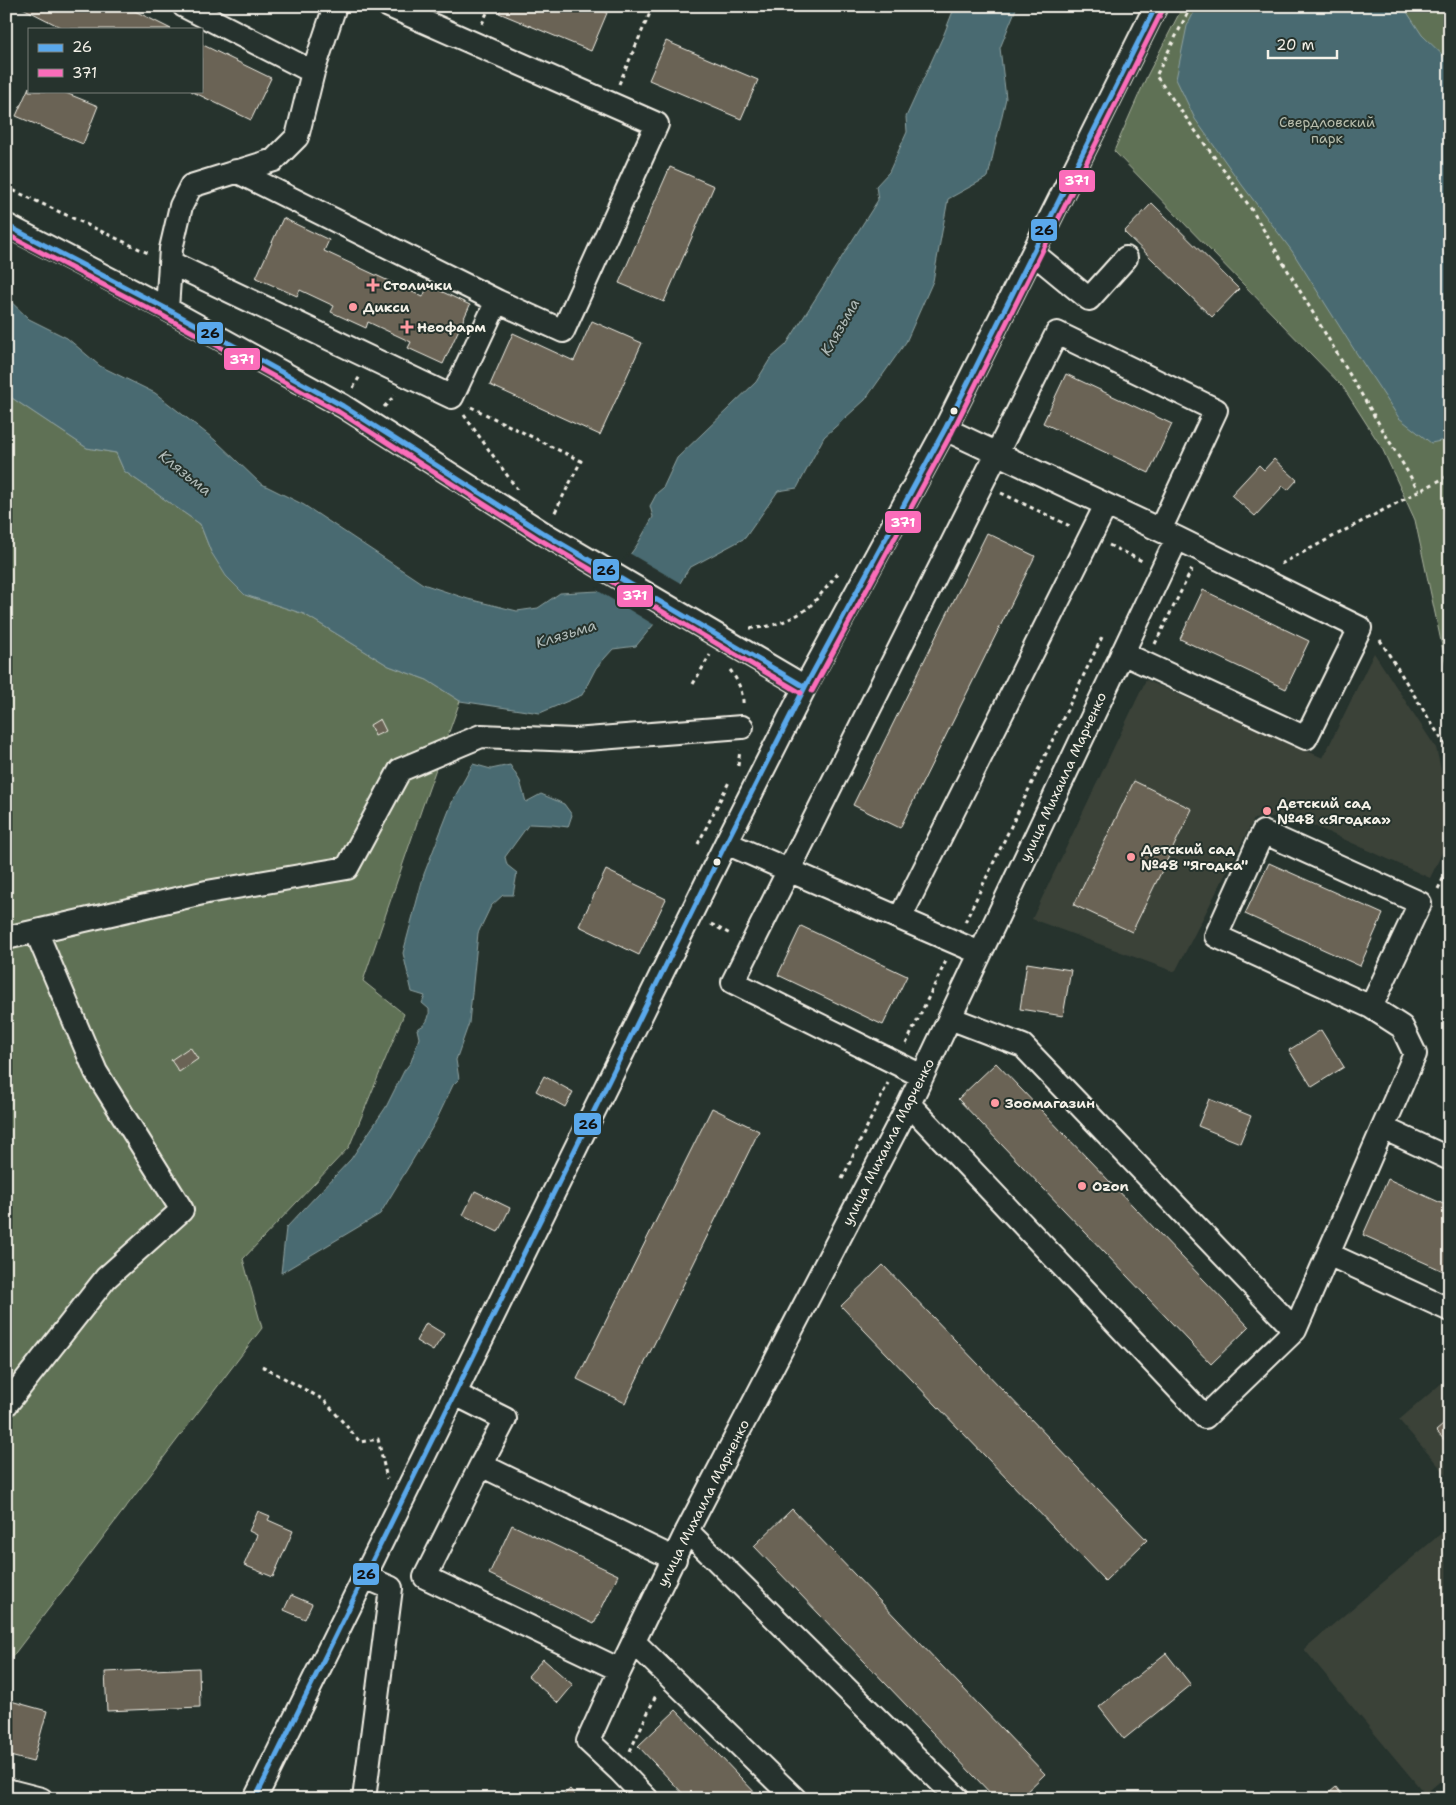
<svg xmlns="http://www.w3.org/2000/svg" width="1456" height="1805" font-family="'Shantell Sans',sans-serif">
	<style>
		.built { fill: #3b4239 }
		.green { fill: #5e7154; stroke: #a9b19e }
		.water { fill: #4a6b71; stroke: #8ea1a1 }
		.pier { fill: #26332d }
		.building { fill: #6b6454; stroke: #f4f1e8 }
		.lines { fill: none; stroke-linecap: round; stroke-linejoin: round }
		.minor-casing { stroke: #f4f1e8; stroke-width: 26 }
		.path { stroke: #f4f1e8; stroke-width: 3; stroke-dasharray: 4 4; stroke-linecap: butt }
		.minor { stroke: #26332d; stroke-width: 22 }
		.bus-1-casing { stroke: #26332d; stroke-width: 9 }
		.bus-2-casing { stroke: #26332d; stroke-width: 9 }
		.bus-1 { stroke: #5aa8eb; stroke-width: 5 }
		.bus-2 { stroke: #fb6dba; stroke-width: 5 }
		.poi-dot { fill: #ff9aa2; stroke: #26332d; stroke-width: 2 }
		.bus-dot { fill: #f4f1e8; stroke: #26332d; stroke-width: 2 }
		.labels { text-anchor: middle; dominant-baseline: central; stroke-width: 4; stroke-linejoin: round; paint-order: stroke }
		.park-label { font-size: 14px; fill: #b8bead; stroke: #26332d }
		.poi-label { font-size: 14px; font-weight: bold; fill: #f4f1e8; stroke: #26332d; text-anchor: start }
		.street-label { font-size: 14px; fill: #f4f1e8; stroke: #26332d }
		.water-label { font-size: 15px; font-style: italic; fill: #b0bbb8; stroke: #26332d }
		.line-badge { stroke: #26332d; stroke-width: 2 }
		.badge-label { font-size: 14px; text-anchor: middle; font-weight: bold; fill: #fff }
		.pale-badge-label { font-size: 14px; text-anchor: middle; font-weight: bold; fill: #111 }
	</style>
	<rect width="100%" height="100%" fill="#26332d"/>
	<filter id="ink" filterUnits="userSpaceOnUse"><feTurbulence type="fractalNoise" baseFrequency=".02" numOctaves="2"/><feDisplacementMap in="SourceGraphic" scale="10" xChannelSelector="R" yChannelSelector="G"/><feConvolveMatrix kernelMatrix="1 2 1 2 8 2 1 2 1" color-interpolation-filters="sRGB"/></filter>
	<g filter="url(#ink)">
		<path class="built" d="M 1374,653 L 1436,748 L 1450,808 L 1450,837 L 1430,878 L 1290,815 L 1254,819 L 1175,972 L 1032,919 L 1146,680 L 1323,758 Z
			M 1450,1376 L 1450,1479 L 1399,1420 Z
			M 1450,1526 L 1450,1773 L 1425,1794 L 1304,1649 Z"/>
		<path class="green" d="M 1183,6 L 1450,6 L 1450,683 L 1415,520 L 1382,448 L 1343,387 L 1114,151 L 1147,76 Z
			M 6,394 L 87,448 L 116,453 L 124,471 L 200,524 L 211,552 L 245,595 L 304,614 L 389,666 L 427,680 L 460,701 L 422,808 L 363,981 L 404,1014 L 349,1147 L 243,1259 L 262,1328 L 6,1665 Z"/>
		<path class="water" d="M 955,6 L 1017,6 L 1000,48 L 1006,98 L 988,177 L 948,199 L 933,281 L 906,342 L 865,400 L 824,437 L 797,488 L 778,491 L 745,538 L 689,568 L 659,618 L 636,646 L 613,649 L 596,668 L 582,695 L 540,713 L 460,701 L 427,680 L 389,666 L 304,614 L 245,595 L 226,576 L 211,552 L 200,524 L 124,471 L 116,453 L 87,448 L 6,394 L 6,297 L 29,319 L 67,338 L 100,366 L 155,393 L 215,440 L 260,483 L 304,505 L 423,584 L 468,599 L 517,611 L 538,608 L 560,593 L 599,591 L 611,581 L 637,545 L 653,517 L 650,506 L 657,493 L 663,488 L 677,458 L 756,382 L 770,359 L 786,345 L 878,200 L 876,186 L 889,172 L 907,132 L 906,117 L 944,34 Z
			M 1197,6 L 1403,6 L 1422,35 L 1450,62 L 1450,439 L 1431,443 L 1399,418 L 1355,351 L 1292,251 L 1239,181 L 1195,119 L 1176,79 L 1187,26 Z
			M 473,764 L 491,769 L 510,765 L 520,781 L 526,802 L 541,794 L 564,804 L 572,815 L 568,827 L 552,825 L 529,824 L 505,857 L 507,865 L 517,873 L 513,895 L 503,895 L 491,906 L 478,933 L 469,1023 L 456,1060 L 459,1079 L 453,1085 L 435,1123 L 380,1214 L 281,1273 L 286,1228 L 351,1159 L 386,1107 L 404,1071 L 411,1062 L 419,1038 L 417,1029 C 426,1025 430,1019 429,1009 L 422,1003 L 425,996 L 412,992 L 403,953 L 424,874 L 453,800 Z"/>
		<path class="pier" d="M 629,553 L 682,584 L 656,626 L 595,589 L 609,580 Z"/>
		<path class="building" d="M 19,6 L 125,6 L 171,29 L 64,29 Z
			M 502,6 L 591,6 L 607,13 L 591,51 L 499,13 Z
			M 666,41 L 758,80 L 741,119 L 649,80 Z
			M 201,44 L 271,78 L 251,120 L 191,91 L 201,91 Z
			M 29,87 L 29,91 L 61,91 L 98,106 L 83,144 L 16,116 Z
			M 670,167 L 714,186 L 664,302 L 619,283 Z
			M 1152,203 L 1239,289 L 1212,317 L 1124,232 Z
			M 283,218 L 329,240 L 324,251 L 423,297 L 428,285 L 470,305 L 443,364 L 408,348 L 411,342 L 368,322 L 366,328 L 331,312 L 334,306 L 300,290 L 297,296 L 256,278 Z
			M 592,321 L 642,343 L 600,435 L 490,385 L 513,333 L 574,361 Z
			M 1066,374 L 1172,424 L 1149,473 L 1043,423 Z
			M 1274,459 L 1297,480 L 1288,490 L 1283,486 L 1255,516 L 1231,495 L 1259,465 L 1264,470 Z
			M 987,533 L 1035,556 L 900,828 L 853,805 Z
			M 1203,590 L 1309,641 L 1286,689 L 1180,639 Z
			M 380,719 L 386,731 L 375,736 L 370,725 Z
			M 1134,781 L 1192,809 L 1132,932 L 1074,905 Z
			M 1269,863 L 1383,914 L 1360,966 L 1245,914 Z
			M 606,870 L 666,899 L 639,955 L 579,926 Z
			M 801,926 L 907,976 L 883,1025 L 778,975 Z
			M 1027,963 L 1071,970 L 1063,1016 L 1020,1009 Z
			M 1321,1030 L 1344,1067 L 1312,1087 L 1289,1050 Z
			M 190,1047 L 198,1059 L 179,1072 L 171,1060 Z
			M 996,1063 L 1249,1327 L 1211,1364 L 958,1099 Z
			M 544,1076 L 573,1092 L 565,1107 L 536,1091 Z
			M 1209,1099 L 1251,1116 L 1240,1143 L 1198,1126 Z
			M 712,1108 L 759,1131 L 625,1403 L 577,1379 Z
			M 1388,1179 L 1450,1207 L 1450,1274 L 1363,1235 Z
			M 475,1191 L 510,1208 L 498,1232 L 463,1215 Z
			M 883,1265 L 1147,1540 L 1105,1581 L 841,1306 Z
			M 426,1323 L 444,1334 L 433,1351 L 416,1341 Z
			M 1450,1419 L 1450,1446 L 1436,1431 Z
			M 792,1509 L 1045,1774 L 1019,1799 L 996,1799 L 754,1546 Z
			M 258,1511 L 270,1516 L 268,1520 L 293,1531 L 273,1577 L 244,1565 L 257,1535 L 249,1531 Z
			M 512,1525 L 618,1575 L 594,1624 L 489,1574 Z
			M 291,1595 L 312,1604 L 305,1619 L 284,1610 Z
			M 1166,1653 L 1191,1685 L 1124,1739 L 1099,1707 Z
			M 543,1659 L 573,1685 L 558,1703 L 528,1676 Z
			M 199,1668 L 200,1707 L 107,1711 L 105,1672 Z
			M 7,1700 L 47,1711 L 33,1762 L 6,1755 Z
			M 676,1710 L 761,1799 L 688,1799 L 638,1746 Z
			M 1336,1787 L 1345,1799 L 1322,1799 Z
			M 570,1789 L 578,1799 L 559,1799 Z"/>
		<g class="lines">
			<g class="minor-casing">
				<path id="minor" d="M 313,72 L 335,6
					M 236,171 L 497,301
					M 6,225 L 167,309 L 343,406 L 543,533 L 805,687
					M 1033,253 L 1089,299 L 1126,258
					M 171,263 L 452,397 L 497,301 L 563,331 L 657,124 L 389,6
					M 167,309 L 171,249 L 181,206 L 191,186 L 274,160 L 297,137 L 313,72 L 184,6
					M 945,429 L 1177,538 L 1360,628 L 1306,738 L 1122,653
					M 726,843 L 980,953
					M 900,918 L 1106,505
					M 6,938 L 207,892 L 347,868 L 400,770 L 481,736 L 574,740 L 742,727
					M 950,1018 L 1023,1046 L 1295,1330
					M 922,1076 L 733,982 L 1057,333 L 1216,410 L 1160,530
					M 909,1104 L 1205,1417 L 1295,1330 L 1415,1054 L 1402,1027 L 1371,1007 L 1216,936 L 1263,832 L 1420,903 L 1371,1007
					M 1383,1128 L 1450,1159
					M 1328,1254 L 1450,1310
					M 455,1394 L 505,1419 L 481,1465
					M 6,1405 L 106,1278 L 182,1210 L 96,1072 L 36,931
					M 687,1531 L 958,1799
					M 634,1642 L 795,1799
					M 620,1670 L 425,1577 L 481,1465 L 675,1559
					M 6,1790 L 41,1799
					M 255,1799 L 726,843 L 805,687 L 945,429 L 1156,6
					M 364,1799 L 391,1588 L 365,1577
					M 647,1799 L 620,1771 L 588,1741 L 620,1670 L 687,1531 L 909,1104 L 1177,538"/>
			</g>
			<path class="path" d="M 1191,6 L 1156,76 L 1250,207 L 1419,491
				M 482,24 L 490,6
				M 619,84 L 653,6
				M 6,187 L 148,253
				M 353,388 L 360,376
				M 384,407 L 395,395
				M 471,407 L 581,461 L 554,514
				M 464,415 L 517,489
				M 1001,493 L 1070,526
				M 1109,545 L 1142,561
				M 1281,564 L 1450,475
				M 750,628 C 768,629 795,619 809,607 C 820,596 830,583 840,571
				M 1380,640 L 1445,745 L 1450,763
				M 1155,644 L 1192,569
				M 730,670 C 738,680 744,694 743,706
				M 693,684 L 710,655
				M 738,766 L 740,750
				M 698,844 L 729,782
				M 1438,889 L 1450,865
				M 965,922 L 1103,635
				M 711,924 L 732,935
				M 906,1044 L 946,961
				M 842,1179 L 888,1083
				M 262,1366 L 324,1400 L 360,1442 L 378,1439 L 387,1479
				M 630,1751 L 656,1695"/>
			<use href="#minor" class="minor"/>
			<g class="bus-1-casing">
				<path id="bus-1" d="M 6,225 L 167,309 L 343,406 L 543,533 L 805,687
					M 255,1799 L 726,843 L 805,687 L 945,429 L 1156,6"/>
			</g>
			<g class="bus-2-casing">
				<path id="bus-2" d="M 6,234 L 163,316 L 339,412 L 539,539 L 801,693
					M 812,691 L 952,432 L 1163,9"/>
			</g>
			<use href="#bus-1" class="bus-1"/>
			<use href="#bus-2" class="bus-2"/>
		</g>
	</g>
	<g class="poi-dot">
		<path d="M370.5 277.5h5v5h5v5h-5v5h-5v-5h-5v-5h5z"/>
		<circle cx="353" cy="307" r="5"/>
		<path d="M404.5 319.5h5v5h5v5h-5v5h-5v-5h-5v-5h5z"/>
		<circle cx="1267" cy="811" r="5"/>
		<circle cx="1131" cy="857" r="5"/>
		<circle cx="995" cy="1103" r="5"/>
		<circle cx="1082" cy="1186" r="5"/>
	</g>
	<g class="bus-dot">
		<circle cx="954" cy="411" r="4.5"/>
		<circle cx="717" cy="862" r="4.5"/>
	</g>
	<g class="labels">
		<g class="park-label">
			<text x="1327" y="122">Свердловский<tspan x="1327" dy="16">парк</tspan></text>
		</g>
		<g class="poi-label">
			<text x="383" y="285">Столички</text>
			<text x="363" y="307">Дикси</text>
			<text x="417" y="327">Неофарм</text>
			<text x="1277" y="803">Детский сад<tspan x="1277" dy="16">№48 «Ягодка»</tspan></text>
			<text x="1141" y="849">Детский сад<tspan x="1141" dy="16">№48 "Ягодка"</tspan></text>
			<text x="1005" y="1103">Зоомагазин</text>
			<text x="1092" y="1186">Ozon</text>
		</g>
		<g class="street-label">
			<text transform="translate(1063 777) rotate(-65)">улица Михаила Марченко</text>
			<text transform="translate(888 1142) rotate(-63)">улица Михаила Марченко</text>
			<text transform="translate(703 1503) rotate(-63)">улица Михаила Марченко</text>
		</g>
		<g class="water-label">
			<text transform="translate(840 327) rotate(-60)">Клязьма</text>
			<text transform="translate(185 473) rotate(39)">Клязьма</text>
			<text transform="translate(566 634) rotate(-17)">Клязьма</text>
		</g>
	</g>
	<g class="line-badge">
		<rect x="1058" y="169" width="38" height="24" rx="5" fill="#fb6dba"/>
		<rect x="1030" y="218" width="28" height="24" rx="5" fill="#5aa8eb"/>
		<rect x="196" y="321" width="28" height="24" rx="5" fill="#5aa8eb"/>
		<rect x="223" y="347" width="38" height="24" rx="5" fill="#fb6dba"/>
		<rect x="884" y="510" width="38" height="24" rx="5" fill="#fb6dba"/>
		<rect x="592" y="558" width="28" height="24" rx="5" fill="#5aa8eb"/>
		<rect x="616" y="584" width="38" height="24" rx="5" fill="#fb6dba"/>
		<rect x="573" y="1112" width="29" height="24" rx="5" fill="#5aa8eb"/>
		<rect x="352" y="1562" width="28" height="24" rx="5" fill="#5aa8eb"/>
	</g>
	<g class="badge-label">
		<text x="1077" y="185">371</text>
		<text x="242" y="364">371</text>
		<text x="903" y="527">371</text>
		<text x="635" y="600">371</text>
	</g>
	<g class="pale-badge-label">
		<text x="1044" y="235">26</text>
		<text x="210" y="338">26</text>
		<text x="606" y="575">26</text>
		<text x="588" y="1129">26</text>
		<text x="366" y="1579">26</text>
	</g>
	<rect width="1456" height="1805" fill="none" stroke="#26332d" stroke-width="25"/>
	<rect x="12" y="12" width="1431" height="1780" fill="none" stroke="#f4f1e8" stroke-width="2" filter="url(#ink)"/>
	<rect x="28" y="28" width="175" height="65" fill="#26332d" stroke="#787f78"/>
	<rect x="38" y="44" width="25" height="8" fill="#5aa8eb" stroke="#787f78"/>
	<text x="72" y="52" font-size="15" fill="#f4f1e8">26</text>
	<rect x="38" y="69" width="25" height="8" fill="#fb6dba" stroke="#787f78"/>
	<text x="72" y="78" font-size="15" fill="#f4f1e8">371</text>
	<path d="M1268 50v8h69v-8" fill="none" stroke="#f4f1e8" stroke-width="2.5"/>
	<text x="1276" y="50" font-size="15" fill="#f4f1e8" stroke="#26332d" stroke-width="4" paint-order="stroke">20 m</text>
</svg>
